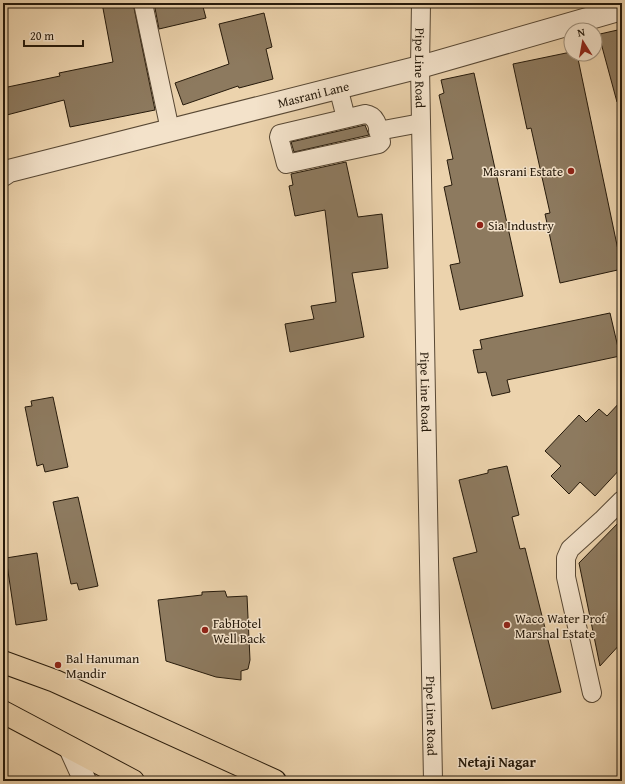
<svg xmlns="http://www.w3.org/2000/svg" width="625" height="784" font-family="'Gentium Book Plus',serif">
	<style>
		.building { fill: #8d7a5f; stroke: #261a0b }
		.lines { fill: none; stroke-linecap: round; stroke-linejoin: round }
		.minor-casing { stroke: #584834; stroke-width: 20 }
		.tertiary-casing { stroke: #584834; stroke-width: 24 }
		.trunk-casing { stroke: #261a0b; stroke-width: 24 }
		.minor { stroke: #f3e2ca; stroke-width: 18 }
		.tertiary { stroke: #f3e2ca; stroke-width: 22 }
		.trunk { stroke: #ecd3ad; stroke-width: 22 }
		.poi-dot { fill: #8f2418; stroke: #f3e2ca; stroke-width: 1.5 }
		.labels { text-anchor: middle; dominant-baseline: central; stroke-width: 3; stroke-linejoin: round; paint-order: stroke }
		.street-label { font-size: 13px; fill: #261a0b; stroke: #f3e2ca }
		.poi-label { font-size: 13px; fill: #261a0b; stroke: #f3e2ca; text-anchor: start }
		.neighbourhood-label { font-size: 14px; font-weight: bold; fill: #261a0b; stroke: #f3e2ca }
	</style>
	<rect width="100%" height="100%" fill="#ecd3ad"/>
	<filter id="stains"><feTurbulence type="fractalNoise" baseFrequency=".005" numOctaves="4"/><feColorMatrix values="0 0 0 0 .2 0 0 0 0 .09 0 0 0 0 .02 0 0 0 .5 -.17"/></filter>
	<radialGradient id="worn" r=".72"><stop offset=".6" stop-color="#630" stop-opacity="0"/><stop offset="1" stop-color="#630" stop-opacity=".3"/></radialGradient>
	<path class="building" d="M 102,3 L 133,3 L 155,110 L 70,127 L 64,100 L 3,116 L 3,88 L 60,76 L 59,73 L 113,62 Z
		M 154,3 L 202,3 L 206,18 L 159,29 Z
		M 264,13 L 272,47 L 266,49 L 273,79 L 239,88 L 238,86 L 183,105 L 175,83 L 229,64 L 219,24 Z
		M 622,29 L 622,101 L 617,102 L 601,43 L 600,34 Z
		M 571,52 L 571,54 L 577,54 L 622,269 L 560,283 L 545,214 L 550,213 L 531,128 L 527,129 L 513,64 Z
		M 474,73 L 523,296 L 460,310 L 450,265 L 460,263 L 444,187 L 452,185 L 447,160 L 453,159 L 439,95 L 444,93 L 441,80 Z
		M 365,125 L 369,135 L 294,152 L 291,142 Z
		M 346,162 L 358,217 L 382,214 L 388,268 L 352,273 L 364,337 L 290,352 L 285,324 L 314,319 L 311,306 L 336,302 L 325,210 L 295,216 L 289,186 L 293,185 L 291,174 Z
		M 610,313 L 620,356 L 507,380 L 510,392 L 492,396 L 486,372 L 478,373 L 473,350 L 482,349 L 480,340 Z
		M 53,397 L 68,467 L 45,472 L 43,464 L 37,466 L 25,407 L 32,406 L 31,401 Z
		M 622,400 L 622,467 L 595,496 L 580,482 L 569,494 L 551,476 L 561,466 L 545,451 L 579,415 L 586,422 L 599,409 L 607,416 Z
		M 507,466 L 519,515 L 512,517 L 520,549 L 525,548 L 561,692 L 492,709 L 453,558 L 477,552 L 459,480 L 488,473 L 488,470 Z
		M 78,497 L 98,586 L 79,590 L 77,583 L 71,584 L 53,502 Z
		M 622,519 L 622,642 L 600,666 L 579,563 Z
		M 37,553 L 47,620 L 16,625 L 6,558 Z
		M 225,591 L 227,597 L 247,596 L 250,660 L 248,669 L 241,671 L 241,680 L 216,677 L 166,661 L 158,600 L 202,595 L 202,592 Z"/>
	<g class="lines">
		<g class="minor-casing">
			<g id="minor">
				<path d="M 143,3 L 170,130"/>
				<path id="s1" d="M 421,3 L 420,67 L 433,781"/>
				<path d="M 338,87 L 346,118"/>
				<path d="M 365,114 C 379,116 378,130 381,142 L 379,144 L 286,164 L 279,137 L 280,134 Z"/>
				<path d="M 378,131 L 421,123"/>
				<path d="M 592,693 L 566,577 L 566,558 L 570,549 L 602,520 L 622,500"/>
			</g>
		</g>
		<g class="tertiary-casing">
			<g id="tertiary">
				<path id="s2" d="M 3,175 L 9,171 L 420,67 L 622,9"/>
				<path d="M 70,748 L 85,781"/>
			</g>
		</g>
		<g class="trunk-casing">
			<path id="trunk" d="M 3,662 L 55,681 L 275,781
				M 3,712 L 133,781"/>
		</g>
		<use href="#minor" class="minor"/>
		<use href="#tertiary" class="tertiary"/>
		<use href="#trunk" class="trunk"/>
	</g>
	<g class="poi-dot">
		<circle cx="571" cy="171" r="4"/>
		<circle cx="480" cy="225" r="4"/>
		<circle cx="507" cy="625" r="4"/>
		<circle cx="205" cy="630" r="4"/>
		<circle cx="58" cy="665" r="4"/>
	</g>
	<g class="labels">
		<g class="street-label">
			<text stroke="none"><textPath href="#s1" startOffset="65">Pipe Line Road</textPath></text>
			<text stroke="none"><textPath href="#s2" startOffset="321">Masrani Lane</textPath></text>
			<text stroke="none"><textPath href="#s1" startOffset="389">Pipe Line Road</textPath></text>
			<text stroke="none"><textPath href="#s1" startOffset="713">Pipe Line Road</textPath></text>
		</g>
		<g class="poi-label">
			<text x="563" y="171" text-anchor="end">Masrani Estate</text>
			<text x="488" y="225">Sia Industry</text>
			<text x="515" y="618">Waco Water Prof<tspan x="515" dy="15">Marshal Estate</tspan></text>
			<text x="213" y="623">FabHotel<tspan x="213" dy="15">Well Back</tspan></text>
			<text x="66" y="658">Bal Hanuman<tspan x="66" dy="15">Mandir</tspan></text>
		</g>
		<g class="neighbourhood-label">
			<text x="497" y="762">Netaji Nagar</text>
		</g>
	</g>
	<rect width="625" height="784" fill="none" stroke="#ecd3ad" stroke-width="16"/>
	<rect x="4" y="4" width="617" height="776" fill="none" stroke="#261a0b" stroke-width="2"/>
	<rect x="8" y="8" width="609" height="768" fill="none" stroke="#261a0b"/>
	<g transform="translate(583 42) rotate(349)"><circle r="19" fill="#f3e2ca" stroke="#a1927e"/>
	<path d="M0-3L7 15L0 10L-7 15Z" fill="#8f2418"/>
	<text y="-6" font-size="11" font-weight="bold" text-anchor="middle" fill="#261a0b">N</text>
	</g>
	<path d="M24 40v6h59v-6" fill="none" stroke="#261a0b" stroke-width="2"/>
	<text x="30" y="40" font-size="12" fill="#261a0b" stroke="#f3e2ca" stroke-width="3" paint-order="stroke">20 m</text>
	<rect width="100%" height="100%" filter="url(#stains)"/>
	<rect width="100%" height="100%" fill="url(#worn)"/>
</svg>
